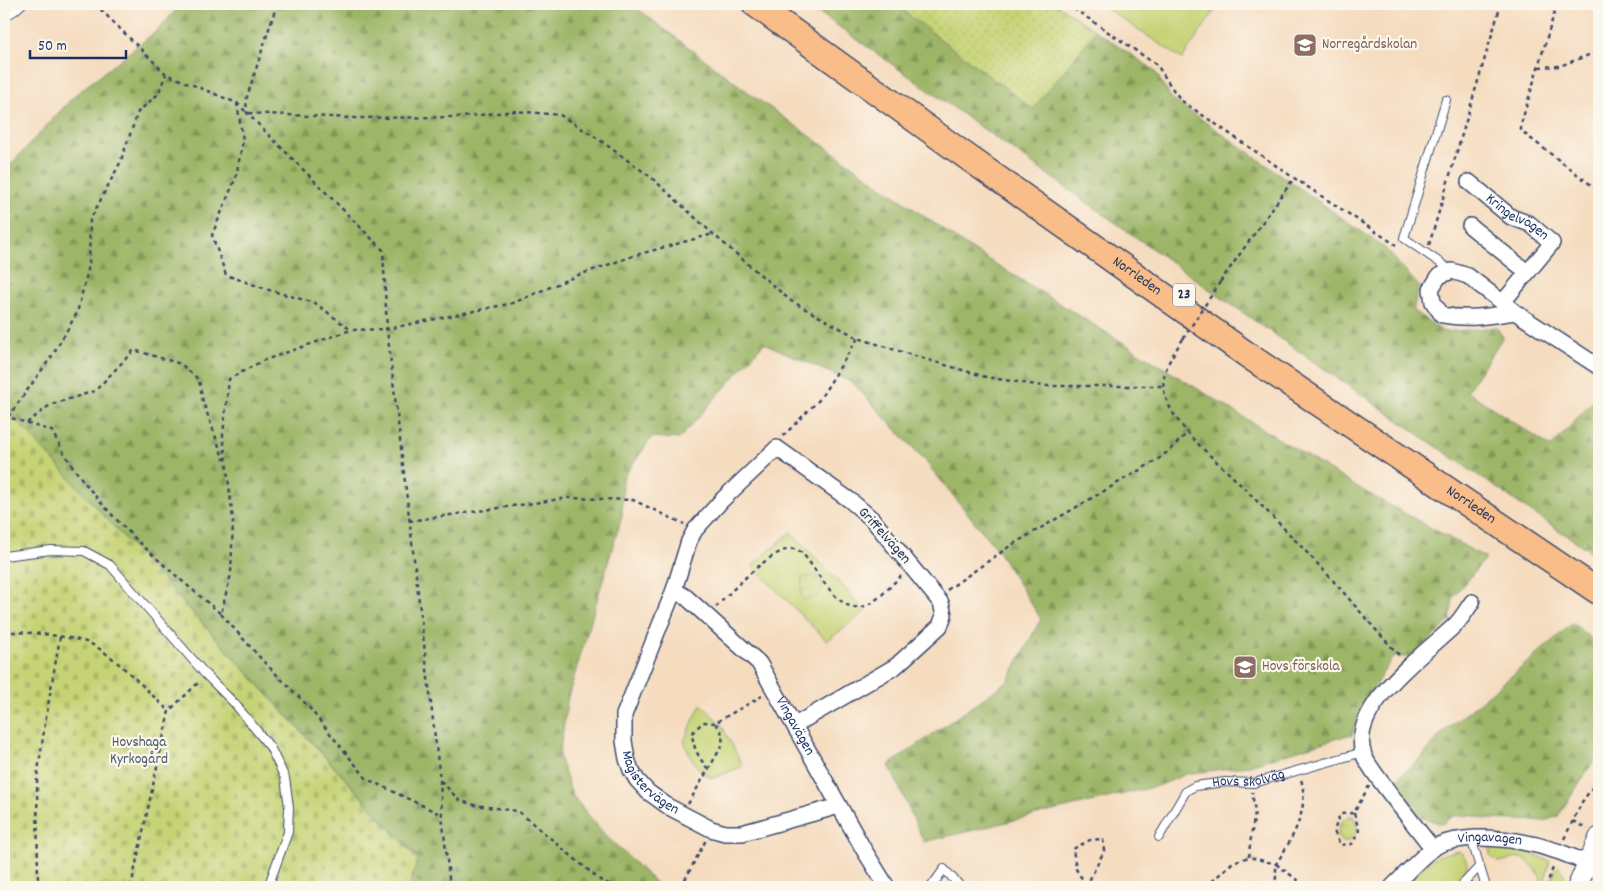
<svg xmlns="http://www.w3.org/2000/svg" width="1603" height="891" font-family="Dekko,sans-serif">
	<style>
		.grass { fill: #c6d374; stroke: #708169 }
		.forest { fill: url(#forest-firs); stroke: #5c7262 }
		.cemetery { fill: url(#cemetery-stones); stroke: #708169 }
		.park { fill: url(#park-crowns); stroke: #708169 }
		.garden { fill: url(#garden-dots); stroke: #708169 }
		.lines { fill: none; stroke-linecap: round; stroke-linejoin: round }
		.service-casing { stroke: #3c496d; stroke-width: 10 }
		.minor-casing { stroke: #3c496d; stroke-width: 18 }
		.tertiary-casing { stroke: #3c496d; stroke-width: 21 }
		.trunk-casing { stroke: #3c496d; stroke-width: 28 }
		.path { stroke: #3c496d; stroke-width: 2.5; stroke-dasharray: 4 4; stroke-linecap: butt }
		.service { stroke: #fff; stroke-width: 8 }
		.minor { stroke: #fff; stroke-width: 15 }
		.tertiary { stroke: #fff; stroke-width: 19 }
		.trunk { stroke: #f8bd88; stroke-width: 25 }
		.path-bridge { stroke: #3c496d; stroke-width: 2.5; stroke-dasharray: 4 4; stroke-linecap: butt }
		.labels { text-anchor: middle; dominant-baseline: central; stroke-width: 4.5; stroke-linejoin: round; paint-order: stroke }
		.shield { fill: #fbf7ec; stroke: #5e6b89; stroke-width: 1 }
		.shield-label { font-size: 14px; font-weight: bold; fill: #1b2f5e }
		.education-label { font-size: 15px; fill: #785e54; stroke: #fbf7ec; text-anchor: start }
		.street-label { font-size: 15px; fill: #1b2f5e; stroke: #fbf7ec }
		.park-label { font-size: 15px; fill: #465864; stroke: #fbf7ec }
	</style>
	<defs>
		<pattern id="forest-firs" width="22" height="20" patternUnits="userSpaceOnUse" patternTransform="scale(1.25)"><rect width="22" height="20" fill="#9cb566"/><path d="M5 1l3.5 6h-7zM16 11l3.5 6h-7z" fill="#7e9457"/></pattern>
		<pattern id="cemetery-stones" width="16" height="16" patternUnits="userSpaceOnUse" patternTransform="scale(1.25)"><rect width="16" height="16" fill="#c6d374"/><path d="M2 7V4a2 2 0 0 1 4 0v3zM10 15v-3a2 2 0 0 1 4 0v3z" fill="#aab567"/></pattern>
		<pattern id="park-crowns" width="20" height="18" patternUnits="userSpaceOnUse" patternTransform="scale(1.25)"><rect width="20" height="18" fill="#c6d374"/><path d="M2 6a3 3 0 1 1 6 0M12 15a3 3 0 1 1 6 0" fill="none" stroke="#aab567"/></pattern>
		<pattern id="garden-dots" width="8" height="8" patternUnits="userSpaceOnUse" patternTransform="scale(1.25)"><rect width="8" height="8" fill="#c6d374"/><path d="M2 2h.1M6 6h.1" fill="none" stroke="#aab567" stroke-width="1.8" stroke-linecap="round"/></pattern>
	</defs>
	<rect width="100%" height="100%" fill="#fbf7ec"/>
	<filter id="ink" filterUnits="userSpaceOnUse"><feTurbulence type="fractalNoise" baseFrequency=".02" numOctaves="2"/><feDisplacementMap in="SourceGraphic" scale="10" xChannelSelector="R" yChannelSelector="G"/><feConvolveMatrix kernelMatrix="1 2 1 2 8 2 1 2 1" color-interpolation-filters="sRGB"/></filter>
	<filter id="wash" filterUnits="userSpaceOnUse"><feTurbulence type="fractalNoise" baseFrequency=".0096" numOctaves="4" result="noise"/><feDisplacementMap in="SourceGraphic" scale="20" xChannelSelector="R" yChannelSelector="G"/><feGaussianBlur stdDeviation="1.12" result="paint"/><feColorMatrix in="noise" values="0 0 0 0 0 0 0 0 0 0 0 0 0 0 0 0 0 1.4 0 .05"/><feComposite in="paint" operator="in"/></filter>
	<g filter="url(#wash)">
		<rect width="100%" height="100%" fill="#f5dcbf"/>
		<path class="grass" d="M 1109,4 L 1219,4 L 1182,59 L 1106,8 Z
			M 791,532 L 866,611 L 827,641 L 752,566 Z
			M 701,704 L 721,724 L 743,766 L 714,778 C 699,776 688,754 684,741 Z
			M 1490,844 L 1523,851 L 1550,861 L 1543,887 L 1539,887 L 1541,878 C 1535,868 1526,855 1513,858 C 1507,860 1503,862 1497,862 L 1490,855 Z
			M 1459,851 C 1473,863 1467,873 1454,882 L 1446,876 L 1435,887 L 1402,887 L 1432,859 L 1443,854 Z
			M 1558,867 C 1564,871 1567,880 1566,887 L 1550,887 L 1555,870 Z"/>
		<path class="forest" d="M 181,4 L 631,4 L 756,98 L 968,247 L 1355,486 L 1486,558 L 1453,597 L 1450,621 L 1411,657 L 1393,657 C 1380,677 1356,714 1352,736 L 1348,735 L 1246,766 L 1186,774 L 1161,785 L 924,842 L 889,765 L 1008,681 L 1041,619 L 998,551 L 926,462 L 853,383 L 764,343 L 679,439 L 652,437 L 623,478 L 622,516 L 568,697 L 559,756 L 572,795 L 605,835 L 660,887 L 409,887 L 418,858 L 9,412 L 4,416 L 4,172 L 75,95 L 158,30 Z
			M 807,4 L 894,4 L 1033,109 L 1096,31 L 1154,70 L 1171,98 L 1385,248 L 1419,286 L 1413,311 L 1444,332 L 1496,327 L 1503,337 L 1467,391 L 1551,447 L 1594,400 L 1599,400 L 1599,557 L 1524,507 L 1226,301 Z
			M 1573,623 L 1599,646 L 1599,753 L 1558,816 L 1545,821 L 1486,819 L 1471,815 L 1452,816 L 1442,824 L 1415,815 L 1392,783 L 1423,756 L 1441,734 L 1514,674 Z"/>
		<path class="cemetery" d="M 9,412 L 418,859 L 409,887 L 4,887 L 4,416 Z"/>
		<path class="park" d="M 816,575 L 823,584 L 818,596 L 804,600 L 801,596 L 802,578 Z
			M 1349,816 L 1353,816 L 1357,824 L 1357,831 L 1350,840 L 1343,842 L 1338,836 C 1338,826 1340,821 1349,816 Z"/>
		<path class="garden" d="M 894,4 L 1056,4 L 1096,31 L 1033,109 Z"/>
	</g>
	<g filter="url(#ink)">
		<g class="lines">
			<g class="service-casing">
				<g id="service">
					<path d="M 4,17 L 14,11 L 22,4"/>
					<path d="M 1446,100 L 1404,238 L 1452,271"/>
					<path d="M 4,556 L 51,550 L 84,551 L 110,565 L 206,675 L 235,704 L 270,747 L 285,778 L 289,807 L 288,832 L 268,887"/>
					<path id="s1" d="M 1159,837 L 1186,791 L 1195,786 L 1225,782 L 1254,783 L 1363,752"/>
					<path d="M 1471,838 L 1486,887"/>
					<path d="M 931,887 L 944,869 L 961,887"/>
					<path d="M 1460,887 L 1480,866"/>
				</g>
			</g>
			<g class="minor-casing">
				<g id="minor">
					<path id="s2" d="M 1469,182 L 1511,217 L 1530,224 L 1552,243 L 1503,302"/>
					<path d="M 1470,226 L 1527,272"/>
					<path d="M 1515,312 C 1490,316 1467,320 1442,315 L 1433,302 L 1431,289 L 1439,276 L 1452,271 L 1468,276 L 1515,312 L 1599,367"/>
					<path id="s3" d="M 674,590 L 686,597 L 759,663 L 864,850 L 887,887"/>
					<path id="s4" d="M 795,725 L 896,666 L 940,626 L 944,615 L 941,603 L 872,519 L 851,501 L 777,448 L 722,500 L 695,530 L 689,541 L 674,590 L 624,715 L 624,741 L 627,759 L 631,770 L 637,780 L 648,792 L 669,807 L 711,829 L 725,833 L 742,833 L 839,806"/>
					<path d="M 1433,849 C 1419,831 1405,813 1391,795 C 1382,783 1372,771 1365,758 C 1343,709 1427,653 1456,624 C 1462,618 1467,609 1472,602"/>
					<path id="s5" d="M 1392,887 C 1405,875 1423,854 1437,846 C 1448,840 1463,839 1475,838 C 1520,837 1560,849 1599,869"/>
				</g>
			</g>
			<g class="tertiary-casing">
				<path id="tertiary" d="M 1577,887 L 1599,837"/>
			</g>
			<g class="trunk-casing">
				<g id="trunk">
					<path id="s6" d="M 755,4 L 956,149 L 1249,356 L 1599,592"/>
				</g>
			</g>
			<path class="path" d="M 95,4 L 166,74 L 237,103 L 247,113 L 352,118 L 462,117 L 515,111 L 560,115 L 597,138 L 652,178 L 713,234 L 791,301 L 858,338 L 915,356 L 986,377 L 1043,386 L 1163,386
				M 277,4 L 246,100 L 247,113 L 383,250 L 387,329 L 440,780 L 442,815 L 450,887
				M 1067,4 L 1157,65 L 1174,91 L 1182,101 L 1294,178 L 1396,245
				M 1557,4 L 1521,124 L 1521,131 L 1599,191
				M 1539,67 L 1560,66 L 1599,51
				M 237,103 L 243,140 L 236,177 L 212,235 L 226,275 L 269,290 L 315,303 L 351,330
				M 1429,245 L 1501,4
				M 1220,282 L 1294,178
				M 1183,339 C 1172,356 1159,373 1165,395 C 1174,426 1209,454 1232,476 C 1259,503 1286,530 1312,558 C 1343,590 1370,625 1401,657
				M 1599,415 L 1595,424 L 1599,438
				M 4,417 L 8,417 L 52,431 C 58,443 65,455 73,467 C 113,524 168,569 221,614 L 231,574 L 233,520 L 223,435 L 229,379 L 262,361 L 351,330 L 387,329 L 513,303 L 576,276 L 636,255 L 713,234
				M 8,417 L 52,356 L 77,313 L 89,266 L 90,220 L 120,163 L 138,112 L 158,94 L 166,74
				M 27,423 L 50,405 L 95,391 L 134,350 L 181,364 L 199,380 L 203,402 L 224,460
				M 783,436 L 820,399 L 858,338
				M 409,521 L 568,498 L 633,500 L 684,524
				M 947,590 L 1010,546 L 1157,460 L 1170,450 L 1188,432
				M 716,607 C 732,591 770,549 792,549 C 796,548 799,551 802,553 C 818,570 841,621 869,604 C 881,598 891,585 901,576
				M 221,614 L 264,662 L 307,705 L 367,779 L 442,815
				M 4,632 C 23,631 70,636 89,643 C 112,653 148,692 169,711
				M 708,769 C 699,758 693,748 692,733 L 703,722 L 715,723
				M 441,781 L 459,800 L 474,805 L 518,811 L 600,880 L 616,887
				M 688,804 L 723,744 L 721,730 L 715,723 L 762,696
				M 1354,813 L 1359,831 L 1352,844 L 1340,845 L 1334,831 L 1340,814 L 1354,813 L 1369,786
				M 1573,821 L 1587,829
				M 1564,839 L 1582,802 L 1599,778
				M 1249,857 L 1250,844 L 1255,812 L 1252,792
				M 38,887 L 37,778 L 46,717 L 60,637
				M 131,887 L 169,711 L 200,681
				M 681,887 L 706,840
				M 1086,887 L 1104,851 L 1103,839 L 1090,840 L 1073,849 L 1076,869 L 1086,885
				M 1206,887 L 1233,862 L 1249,857 L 1276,864 C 1292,839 1310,810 1301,779
				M 1272,887 L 1276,878 L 1276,864 L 1307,887
				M 1546,887 L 1554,865"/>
			<use href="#service" class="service"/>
			<use href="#minor" class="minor"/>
			<use href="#tertiary" class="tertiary"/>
			<use href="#trunk" class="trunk"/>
			<path class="path-bridge" d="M 1183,339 L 1220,282"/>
		</g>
	</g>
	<defs>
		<g id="school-square" transform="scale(1.25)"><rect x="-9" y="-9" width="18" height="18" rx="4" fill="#8d6e63" stroke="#fbf7ec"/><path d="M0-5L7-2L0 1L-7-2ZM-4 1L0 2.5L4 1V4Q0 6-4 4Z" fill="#fff"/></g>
	</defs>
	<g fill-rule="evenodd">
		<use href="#school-square" x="1305" y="45"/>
		<use href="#school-square" x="1245" y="667"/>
	</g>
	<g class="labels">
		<rect class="shield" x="1173" y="283.5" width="22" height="23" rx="4"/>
		<g class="shield-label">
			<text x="1184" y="295">23</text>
		</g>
		<g class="education-label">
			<text x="1322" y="45">Norregårdskolan</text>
			<text x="1262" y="667">Hovs förskola</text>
		</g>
		<g class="street-label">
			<text stroke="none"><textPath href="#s2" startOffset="60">Kringelvägen</textPath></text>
			<text stroke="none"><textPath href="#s6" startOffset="469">Norrleden</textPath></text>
			<text stroke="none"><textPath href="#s6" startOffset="874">Norrleden</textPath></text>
			<text transform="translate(884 536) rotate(48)">Griffelvägen</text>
			<text stroke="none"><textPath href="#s3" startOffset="185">Vingavägen</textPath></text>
			<text stroke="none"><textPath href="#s1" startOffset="118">Hovs skolväg</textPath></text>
			<text stroke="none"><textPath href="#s4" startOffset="820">Magistervägen</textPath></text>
			<text stroke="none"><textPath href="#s5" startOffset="115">Vingavägen</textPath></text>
		</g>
		<g class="park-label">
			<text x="139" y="743">Hovshaga<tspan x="139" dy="17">Kyrkogård</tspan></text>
		</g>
	</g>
	<rect width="1603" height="891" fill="none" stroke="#fbf7ec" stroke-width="20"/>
	<path d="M30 50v8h96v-8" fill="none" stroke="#1b2f5e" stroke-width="2.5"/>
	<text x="38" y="50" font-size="15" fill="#1b2f5e" stroke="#fbf7ec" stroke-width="4" paint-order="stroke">50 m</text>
</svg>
